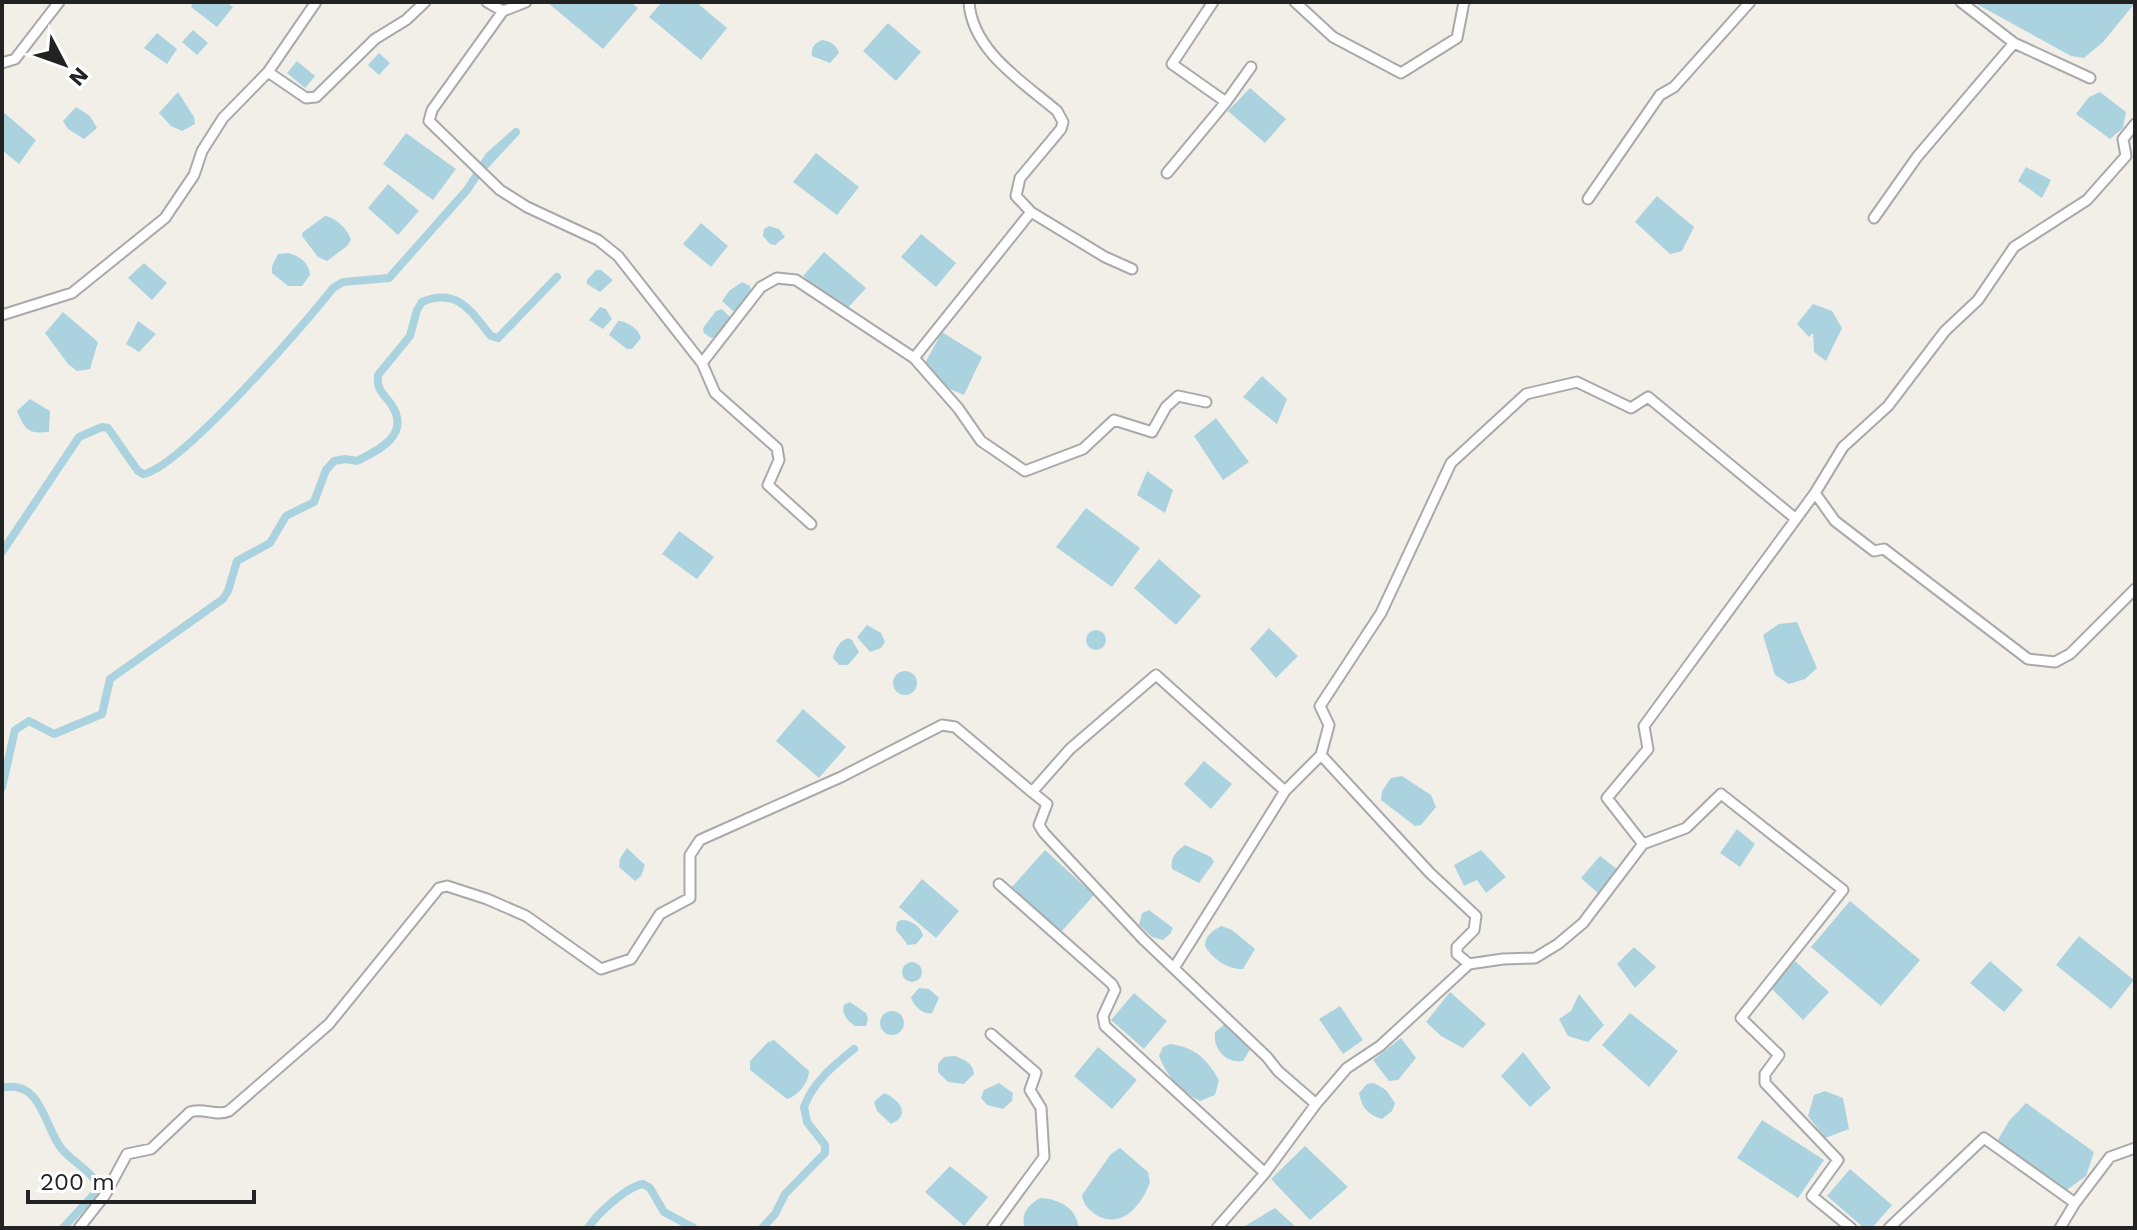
<svg xmlns="http://www.w3.org/2000/svg" width="2137" height="1230" font-family="'Work Sans',sans-serif">
	<style>
		.water { fill: #aad3df }
		.lines { fill: none; stroke-linecap: round; stroke-linejoin: round }
		.canal { stroke: #aad3df; stroke-width: 8 }
		.minor-casing { stroke: #a9a9a9; stroke-width: 13 }
		.minor { stroke: #fff; stroke-width: 9 }
	</style>
	<rect width="100%" height="100%" fill="#f2efe9"/>
	<path class="water" d="M 194,2 L 226,2 L 233,7 L 217,27 L 191,7 Z
		M 547,2 L 630,2 L 638,8 L 603,49 Z
		M 662,2 L 696,2 L 727,28 L 701,60 L 649,17 Z
		M 1973,2 L 2135,2 L 2135,3 L 2103,42 L 2084,58 L 2071,56 Z
		M 888,23 L 921,52 L 896,81 L 863,51 Z
		M 193,30 L 208,43 L 197,55 L 182,42 Z
		M 157,33 L 177,49 L 167,64 L 144,48 Z
		M 822,40 C 831,42 836,44 839,53 L 830,63 L 812,56 C 811,47 814,44 822,40 Z
		M 379,53 L 390,63 L 379,75 L 368,65 Z
		M 297,61 L 315,76 L 305,88 L 287,73 Z
		M 1250,88 L 1286,119 L 1265,143 L 1228,111 Z
		M 178,92 L 194,117 L 195,124 L 182,131 L 171,126 L 159,113 Z
		M 2100,92 L 2126,112 L 2123,128 L 2110,139 L 2076,114 L 2089,97 Z
		M 76,107 L 90,116 L 97,128 L 84,139 L 68,129 L 63,121 Z
		M 2,111 L 36,140 L 19,164 L 2,150 Z
		M 406,133 L 456,169 L 433,200 L 383,164 Z
		M 816,153 L 859,187 L 837,215 L 793,182 Z
		M 2026,167 L 2051,180 L 2042,198 L 2018,181 Z
		M 388,184 L 419,211 L 398,235 L 368,208 Z
		M 1657,196 L 1694,227 L 1682,251 L 1670,254 L 1635,222 Z
		M 325,216 C 335,217 349,230 351,240 L 347,246 L 327,261 L 318,257 L 302,236 L 303,232 Z
		M 701,223 L 728,246 L 711,267 L 683,244 Z
		M 769,226 L 779,229 L 785,237 L 775,245 L 770,244 L 763,236 L 764,229 Z
		M 921,234 L 956,263 L 936,287 L 901,257 Z
		M 824,252 L 866,288 L 845,311 L 803,276 Z
		M 288,253 C 299,256 309,262 310,275 L 302,286 L 288,286 L 272,273 L 272,266 L 278,254 Z
		M 144,263 L 167,283 L 152,300 L 128,278 Z
		M 596,270 L 601,270 L 613,280 L 600,292 L 587,284 L 587,280 Z
		M 742,282 L 750,286 L 751,292 L 739,309 L 733,311 L 722,301 L 729,291 Z
		M 1813,304 L 1832,311 L 1842,328 L 1826,361 L 1814,352 L 1813,333 L 1809,337 L 1797,324 Z
		M 600,307 L 606,309 L 612,319 L 603,329 L 589,320 Z
		M 722,309 L 731,318 L 717,336 L 711,338 L 704,333 L 703,328 L 716,311 Z
		M 63,312 L 98,342 L 90,369 L 77,371 L 68,364 L 45,333 Z
		M 138,321 L 156,334 L 139,352 L 126,344 Z
		M 618,321 C 627,321 639,329 641,338 L 632,349 L 627,349 L 609,335 Z
		M 942,332 L 982,357 L 964,395 L 950,389 L 925,363 Z
		M 1262,376 L 1287,399 L 1277,424 L 1243,397 Z
		M 30,399 L 50,411 L 49,432 C 28,434 25,430 17,411 Z
		M 1216,418 L 1249,462 L 1223,480 L 1194,436 Z
		M 1147,471 L 1173,490 L 1165,513 L 1137,495 Z
		M 1086,508 L 1140,548 L 1112,587 L 1056,547 Z
		M 679,531 L 714,557 L 697,579 L 662,554 Z
		M 1159,559 L 1201,596 L 1176,625 L 1134,588 Z
		M 1797,622 L 1817,668 L 1805,679 L 1789,684 L 1775,675 L 1763,635 L 1779,624 Z
		M 867,625 L 881,633 L 885,642 L 881,648 L 870,652 L 857,637 Z
		M 1269,628 L 1298,656 L 1276,678 L 1250,649 Z
		M1086 640a10 10 0 1 1 20 0a10 10 0 1 1-20 0Z
		M 848,638 L 852,640 L 859,652 L 848,665 L 839,665 L 833,658 C 835,650 839,641 848,638 Z
		M893 683a12 12 0 1 1 24 0a12 12 0 1 1-24 0Z
		M 803,709 L 846,747 L 819,778 L 776,741 Z
		M 1204,761 L 1232,784 L 1211,809 L 1184,784 Z
		M 1402,776 L 1431,795 L 1436,807 L 1421,825 L 1415,826 L 1381,800 L 1382,791 L 1391,778 Z
		M 1737,829 L 1755,844 L 1740,867 L 1720,853 Z
		M 1185,845 L 1211,857 L 1214,862 L 1199,883 L 1172,869 C 1170,857 1176,852 1185,845 Z
		M 627,848 L 645,865 L 641,876 L 635,881 L 619,867 L 620,858 Z
		M 1045,850 L 1094,895 L 1061,932 L 1012,887 Z
		M 1481,850 L 1506,877 L 1486,893 L 1477,880 L 1464,886 L 1454,865 Z
		M 1600,856 L 1618,870 L 1599,894 L 1581,878 Z
		M 922,879 L 959,911 L 936,938 L 899,907 Z
		M 1850,901 L 1920,960 L 1881,1006 L 1811,947 Z
		M 1149,910 L 1173,928 L 1170,934 L 1163,940 L 1152,937 L 1139,925 L 1142,913 Z
		M 901,920 C 911,920 921,926 923,936 L 916,944 L 908,945 L 896,930 L 897,922 Z
		M 1221,926 L 1232,930 L 1255,949 L 1243,969 C 1229,970 1212,959 1205,946 C 1205,936 1212,931 1221,926 Z
		M 2079,936 L 2134,980 L 2111,1009 L 2056,965 Z
		M 1634,947 L 1656,967 L 1635,988 L 1617,964 Z
		M 1795,961 L 1829,992 L 1803,1020 L 1771,988 Z
		M 1990,961 L 2023,990 L 2004,1012 L 1970,983 Z
		M902 972a10 10 0 1 1 20 0a10 10 0 1 1-20 0Z
		M 919,988 L 929,989 L 939,998 L 932,1013 C 923,1015 913,1006 911,997 Z
		M 1450,992 L 1486,1024 L 1463,1048 L 1441,1036 L 1426,1022 Z
		M 1134,993 L 1167,1021 L 1144,1049 L 1111,1020 Z
		M 1579,994 L 1604,1025 L 1588,1042 L 1568,1036 L 1559,1019 L 1571,1011 Z
		M 850,1002 L 866,1013 L 868,1019 L 866,1026 L 855,1026 C 848,1021 841,1015 844,1005 Z
		M 1340,1006 L 1363,1040 L 1343,1054 L 1319,1019 Z
		M880 1023a12 12 0 1 1 24 0a12 12 0 1 1-24 0Z
		M 1630,1013 L 1678,1051 L 1649,1087 L 1602,1045 Z
		M 1225,1024 L 1229,1024 L 1251,1048 L 1243,1061 C 1225,1063 1213,1049 1215,1032 Z
		M 1401,1038 L 1416,1058 L 1398,1080 L 1389,1081 L 1373,1060 Z
		M 774,1040 L 809,1071 C 809,1082 798,1096 787,1099 L 750,1070 L 750,1061 L 768,1042 Z
		M 1170,1044 C 1195,1047 1207,1059 1219,1080 L 1215,1095 L 1200,1101 C 1181,1092 1166,1075 1159,1056 L 1163,1047 Z
		M 1098,1047 L 1137,1080 L 1112,1109 L 1074,1076 Z
		M 1523,1052 L 1551,1088 L 1530,1107 L 1501,1076 Z
		M 955,1056 C 965,1060 973,1063 974,1074 L 964,1084 L 948,1082 L 938,1072 L 938,1064 L 944,1057 Z
		M 999,1083 L 1013,1093 L 1012,1101 L 1003,1109 L 987,1105 L 981,1098 L 984,1090 Z
		M 1374,1083 L 1386,1090 L 1395,1103 L 1392,1111 L 1382,1119 C 1368,1115 1362,1108 1359,1093 L 1367,1084 Z
		M 1825,1091 L 1843,1098 L 1849,1129 L 1825,1138 L 1808,1116 L 1814,1095 Z
		M 884,1093 C 899,1099 912,1115 891,1124 L 877,1111 L 874,1102 Z
		M 2026,1103 L 2094,1152 L 2086,1176 L 2064,1192 L 1996,1143 L 2009,1121 Z
		M 1762,1120 L 1824,1160 L 1798,1198 L 1737,1158 Z
		M 1305,1146 L 1348,1187 L 1310,1220 L 1271,1179 Z
		M 1120,1148 L 1148,1172 L 1150,1182 C 1142,1205 1122,1230 1096,1215 C 1088,1209 1083,1204 1082,1195 L 1111,1154 Z
		M 950,1166 L 988,1197 L 964,1226 L 925,1192 Z
		M 1850,1169 L 1892,1205 L 1872,1228 L 1864,1228 L 1827,1196 Z
		M 1040,1198 C 1059,1199 1076,1207 1079,1228 L 1025,1228 C 1020,1214 1028,1205 1040,1198 Z
		M 1275,1208 L 1297,1228 L 1246,1228 L 1245,1226 Z"/>
	<g class="lines">
		<path class="canal" d="M 2,552 L 79,437 L 102,427 L 108,428 L 138,471 L 143,474 C 179,469 306,323 333,288 L 343,282 L 389,278 L 467,190 L 489,156 L 516,132 L 478,173
			M 2,787 L 15,730 L 29,721 L 54,734 L 102,714 L 110,679 L 223,599 L 228,591 L 237,561 L 270,543 L 286,516 L 314,502 L 326,470 L 334,461 L 345,459 L 357,461 C 381,449 411,434 391,404 C 383,393 376,389 378,375 L 410,336 L 417,310 L 422,302 C 458,287 471,312 491,336 L 498,338 L 557,277
			M 2,1088 C 41,1078 44,1126 61,1148 C 72,1162 88,1168 97,1183 L 97,1191 L 63,1228
			M 588,1228 C 597,1214 626,1187 643,1184 L 650,1188 L 664,1212 L 694,1228
			M 762,1228 L 775,1214 L 785,1194 L 825,1153 L 825,1145 L 807,1122 L 804,1107 C 813,1082 834,1065 854,1049"/>
		<g class="minor-casing">
			<path id="minor" d="M 487,2 L 503,11 L 526,2
				M 969,2 C 972,51 1023,82 1057,111 L 1063,122 L 1061,129 L 1020,178 L 1016,196 L 1031,212 L 914,358 L 958,408 L 981,441 L 1025,471 L 1083,449 L 1114,420 L 1152,432 L 1166,407 L 1178,396 L 1206,402
				M 1213,2 L 1172,64 L 1226,102 L 1251,67
				M 1295,2 L 1333,37 L 1401,73 L 1457,38 L 1464,2
				M 1961,2 L 2014,43 L 2090,78
				M 503,11 L 432,110 L 429,121 L 500,190 L 527,207 L 598,240 L 618,256 L 702,363 L 715,393 L 777,448 L 779,460 L 768,485 L 811,524
				M 2,63 L 15,59 L 59,2
				M 268,72 L 316,2
				M 1167,173 L 1226,102
				M 1588,199 L 1660,95 L 1674,87 L 1750,2
				M 1031,212 L 1105,257 L 1132,269
				M 1874,218 L 1917,157 L 2014,43
				M 2,315 L 72,293 L 165,218 L 194,175 L 202,151 L 223,118 L 268,72 L 306,98 L 316,97 L 375,39 L 406,20 L 425,2
				M 702,363 L 761,287 L 777,278 L 796,280 L 914,358
				M 1815,493 L 1835,521 L 1874,551 L 1884,549 L 2028,659 L 2055,662 L 2070,654 L 2135,589
				M 1285,791 L 1156,675 L 1070,749 L 1032,792 L 1047,804 L 1039,825 L 1044,833 L 1143,939 L 1267,1057 L 1278,1071 L 1316,1104
				M 1643,844 L 1686,828 L 1721,794 L 1843,890 L 1741,1018 L 1779,1055 L 1765,1074 L 1765,1083 L 1838,1160 L 1812,1196 L 1851,1228
				M 999,884 L 1112,984 L 1115,990 L 1103,1016 L 1105,1026 L 1265,1173
				M 1469,964 L 1457,954 L 1457,947 L 1474,930 L 1476,916 L 1430,873 L 1321,755 L 1329,725 L 1320,706 L 1381,613 L 1451,463 L 1526,394 L 1577,382 L 1631,408 L 1648,397 L 1796,519
				M 1174,968 L 1285,791 L 1321,755
				M 991,1034 L 1036,1073 L 1030,1090 L 1041,1108 L 1044,1157 L 992,1228
				M 79,1228 L 105,1195 L 127,1154 L 151,1149 L 190,1112 C 203,1107 216,1117 229,1111 L 329,1024 L 439,888 L 447,886 L 487,899 L 526,916 L 601,969 L 631,959 L 660,914 L 690,898 L 690,855 L 700,840 L 841,777 L 942,725 L 955,727 L 1032,792
				M 1217,1228 L 1265,1173 L 1316,1104 L 1347,1068 L 1380,1046 L 1469,964 L 1503,959 L 1535,958 L 1558,944 L 1583,923 L 1643,844 L 1607,798 L 1648,749 L 1644,726 L 1815,493 L 1843,447 L 1888,406 L 1945,331 L 1978,300 L 2014,247 L 2087,200 L 2126,156 L 2123,139 L 2135,124
				M 1889,1228 L 1984,1138 L 2075,1203 L 2110,1157 L 2135,1148
				M 2060,1228 L 2075,1203"/>
		</g>
		<use href="#minor" class="minor"/>
	</g>
	<rect width="2137" height="1230" fill="none" stroke="#222222" stroke-width="8"/>
	<g transform="translate(64 64) rotate(131)" stroke="#ffffff" stroke-width="6" paint-order="stroke">
	<path d="M0-6L14 30L0 20L-14 30Z" fill="#222222"/>
	<text y="-12" font-size="22" font-weight="bold" text-anchor="middle" fill="#222222">N</text>
	</g>
	<path d="M28 1190v12h226v-12" fill="none" stroke="#222222" stroke-width="4"/>
	<text x="40" y="1190" font-size="24" fill="#222222" stroke="#ffffff" stroke-width="6" paint-order="stroke">200 m</text>
</svg>
